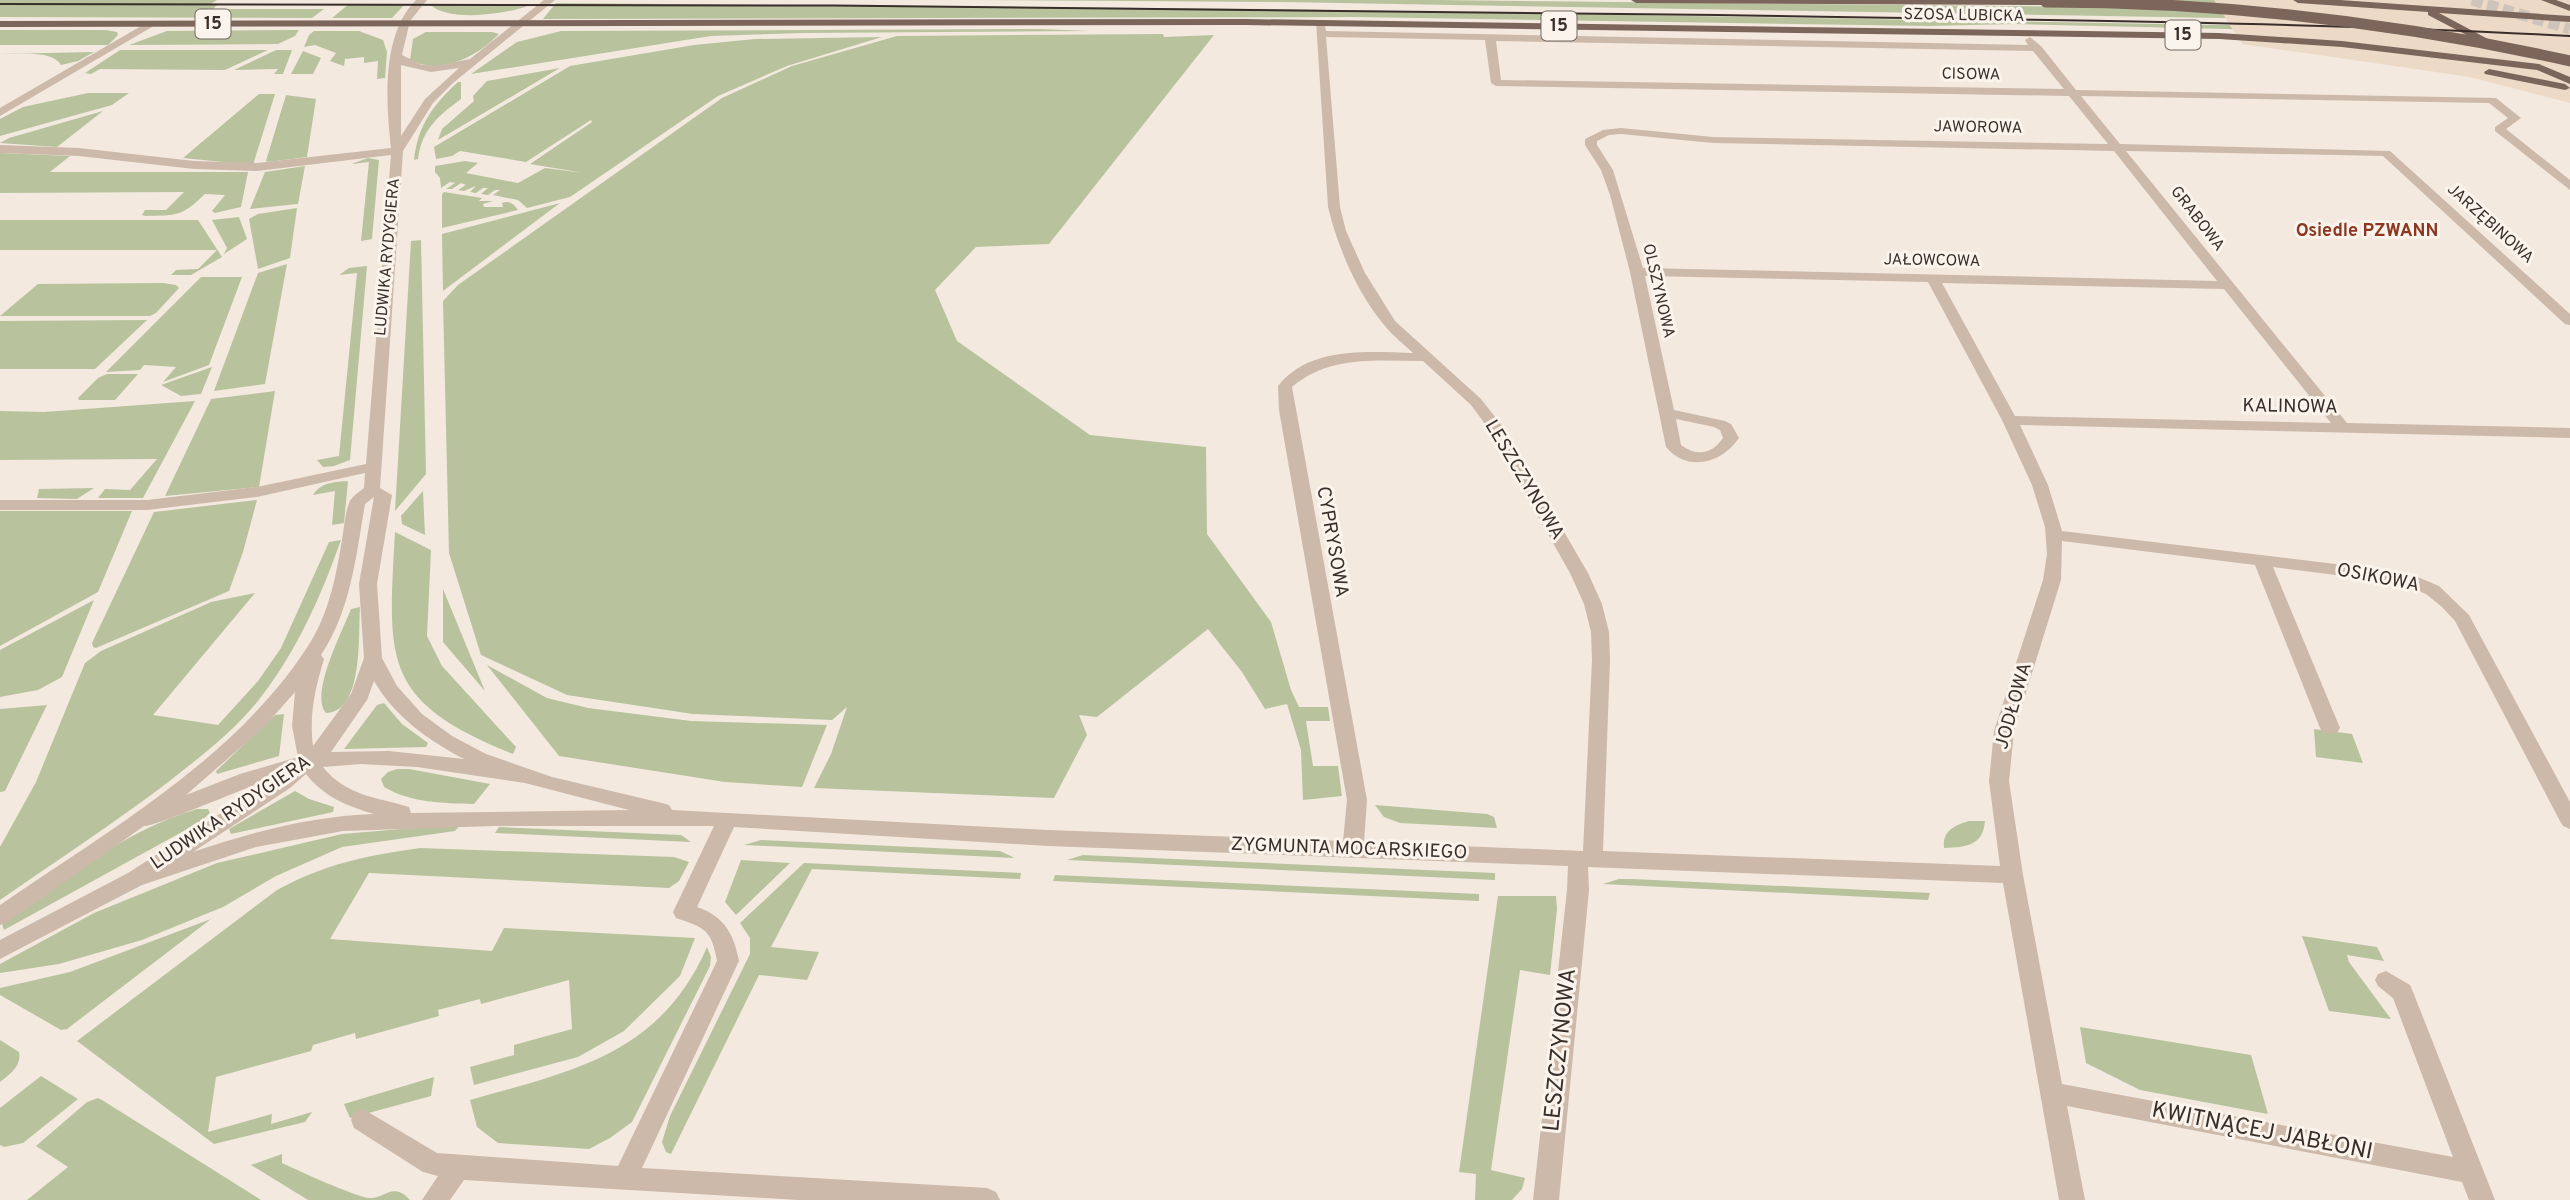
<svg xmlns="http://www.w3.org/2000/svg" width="2570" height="1200" font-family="Overpass,sans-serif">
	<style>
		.green { fill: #b8c39e }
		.plaza { fill: #ecdac6 }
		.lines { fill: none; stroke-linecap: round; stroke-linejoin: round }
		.minor-tunnel { stroke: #cec4bb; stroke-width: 11; stroke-dasharray: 11 5; stroke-linecap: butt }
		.minor { fill: #ccb9aa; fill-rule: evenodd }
		.major { fill: #7c655b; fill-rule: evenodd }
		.tram { stroke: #3a2e2a; stroke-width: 2 }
		.major-bridge { stroke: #7c655b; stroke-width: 11 }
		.labels { text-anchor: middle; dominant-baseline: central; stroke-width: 6; stroke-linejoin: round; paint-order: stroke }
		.far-street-label { font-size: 16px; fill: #3a2e2a; stroke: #fbf4ec }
		.shield { fill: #fbf4ec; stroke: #746964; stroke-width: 2 }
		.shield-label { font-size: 18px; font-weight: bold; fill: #3a2e2a }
		.far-neighbourhood-label { font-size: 18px; font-weight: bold; fill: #8b3721; stroke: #fbf4ec }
		.street-label { font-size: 19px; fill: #3a2e2a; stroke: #fbf4ec }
		.near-street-label { font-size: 23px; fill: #3a2e2a; stroke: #fbf4ec }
	</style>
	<rect width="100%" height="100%" fill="#f3e9df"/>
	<path class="green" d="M 0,0 L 217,0 L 211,4 L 217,5 L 213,9 L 324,9 L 312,18 L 0,17 Z
		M 974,0 L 1432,0 L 2097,7 L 2093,0 L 2231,0 L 2278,19 L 1280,2 Z
		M 556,3 L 1277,9 L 2286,26 L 2269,30 L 2015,24 L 1928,26 L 1356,17 L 543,19 Z
		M 349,4 L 405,4 L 392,18 L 332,18 Z
		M 430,4 L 532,4 C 512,14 446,23 430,4 Z
		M 1039,29 L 1090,31 L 803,33 L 711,36 L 471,74 L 517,42 L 561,31 Z
		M 0,30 L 106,30 L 117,32 L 118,35 L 108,45 L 0,45 Z
		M 299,30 L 295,36 L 278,44 L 129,45 L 167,31 Z
		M 314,31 L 359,31 L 383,40 L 387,52 L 385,78 L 377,79 L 378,61 L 364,63 L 364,57 L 345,59 L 344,66 L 330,61 L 336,53 L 315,45 L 304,47 L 309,35 Z
		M 426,32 L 492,32 L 499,34 C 478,56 441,76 410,60 L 413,39 Z
		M 1163,34 L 1164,37 L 1214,35 L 1049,244 L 976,247 L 935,290 L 957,341 L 1090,435 L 1206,447 L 1207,534 L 1271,622 L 1291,690 L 1299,707 L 1328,707 L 1330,721 L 1306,721 L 1313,766 L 1338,766 L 1342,796 L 1303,800 L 1301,750 L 1287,704 L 1265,709 L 1242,672 L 1208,629 L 1097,717 L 1079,715 L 1087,735 L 1054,798 L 814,788 L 831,754 L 847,707 L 832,720 L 693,714 L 567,695 L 481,655 L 449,553 L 443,301 L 458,285 L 722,98 L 792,66 L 897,36 Z
		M 882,37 L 787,66 L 718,96 L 570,197 L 527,208 L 518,200 L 493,195 L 500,190 L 495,190 L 488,195 L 481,194 L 488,188 L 483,188 L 476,193 L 470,192 L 476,186 L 464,191 L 458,190 L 466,185 L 461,183 L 452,189 L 446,189 L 455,183 L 450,182 L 441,188 L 440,178 L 435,172 L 435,166 L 465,161 L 478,163 L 466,173 L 518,183 L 545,168 L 584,173 L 530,164 L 592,122 L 591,120 L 526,162 L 460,151 L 452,156 L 436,159 L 434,147 L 570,66 L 694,45 L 755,39 Z
		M 120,50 L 268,50 L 225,70 L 100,69 L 91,74 L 85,73 Z
		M 276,50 L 292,50 L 283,74 L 274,74 L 278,69 L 234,70 Z
		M 303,51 L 321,58 L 313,74 L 291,74 Z
		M 94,52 L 78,61 L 61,65 C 52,49 17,55 0,54 Z
		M 560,68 L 438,140 L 442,129 L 474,101 L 473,96 L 487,81 Z
		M 458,82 L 461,82 L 461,99 C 438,116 422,129 418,159 L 414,160 C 418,125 433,105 458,82 Z
		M 88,93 L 129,93 L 112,105 L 0,136 L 0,119 L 23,107 Z
		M 259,94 L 275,94 L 253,165 L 183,158 Z
		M 286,95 L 316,99 L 307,157 L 268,162 L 266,161 Z
		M 103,111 L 57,147 L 0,143 L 9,138 Z
		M 0,153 L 70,156 L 50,172 L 248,172 L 241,207 L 215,213 L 212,211 L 225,195 L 205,194 C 181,217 178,215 145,216 L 142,215 L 145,210 L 166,210 L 184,192 L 0,193 Z
		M 368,158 L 379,160 L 372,239 L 361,241 L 369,162 L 351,164 Z
		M 305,166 L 298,204 L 250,209 L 265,172 Z
		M 444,192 L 482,198 L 479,201 L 493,201 L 483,204 L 484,207 L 503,207 L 502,203 C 509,200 514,204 518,210 L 442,228 L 442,194 Z
		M 560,203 L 443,291 L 442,234 Z
		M 297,208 L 290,258 L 258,269 L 249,219 L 258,214 Z
		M 239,217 L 247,239 L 224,254 L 227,248 L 212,220 Z
		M 0,220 L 198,220 L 222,257 L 191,275 L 171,275 L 176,270 L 198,269 L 217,250 L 0,250 Z
		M 421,240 L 426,474 L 395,511 L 411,241 Z
		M 287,264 L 265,384 L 214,391 L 258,273 Z
		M 367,266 L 350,460 L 334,466 L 323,467 L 317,460 L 339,456 L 357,273 L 339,275 L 349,268 Z
		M 201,277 L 242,277 L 209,365 L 163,382 L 176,367 L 144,365 L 140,370 L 106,372 Z
		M 163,283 L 176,285 L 179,288 L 156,313 L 150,316 L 0,316 L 38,284 Z
		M 147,320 L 95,369 L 0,369 L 0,321 Z
		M 212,367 L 201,394 L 181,396 L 161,385 Z
		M 107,374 L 138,374 L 115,400 L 79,400 L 78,398 L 98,378 Z
		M 275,391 L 259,487 L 165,496 L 211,399 Z
		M 195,401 L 143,498 L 98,498 L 105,489 L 130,490 L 157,459 L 0,460 L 0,411 L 44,412 Z
		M 348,481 L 344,523 L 332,525 L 335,491 L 313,495 C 321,482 335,482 348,481 Z
		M 94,488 L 77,499 L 37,498 L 39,489 Z
		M 423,491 L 425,535 L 402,524 L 401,516 Z
		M 257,500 L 243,552 L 229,591 L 96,648 L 93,647 L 92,643 L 154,512 Z
		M 0,511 L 132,511 L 98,592 L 0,646 Z
		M 395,532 L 431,550 L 427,636 L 442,666 L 516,747 L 513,754 C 381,701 388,661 395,532 Z
		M 341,540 C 321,596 298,649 261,697 C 236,730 200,757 167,783 C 113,824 56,861 0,900 L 0,847 L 36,782 L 85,663 L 101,651 L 211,602 L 255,593 L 153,715 L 218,725 L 258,681 L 281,648 L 329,542 Z
		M 443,589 L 485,691 L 443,642 Z
		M 94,600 L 62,677 L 38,690 L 0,697 L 0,650 Z
		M 360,607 C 358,635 364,712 326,713 C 309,695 343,630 351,609 Z
		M 487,665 L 547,698 L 588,708 L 691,721 L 827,725 L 802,787 L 725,782 L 559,756 Z
		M 384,703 L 402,724 L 428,743 L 426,747 L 344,749 L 377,705 Z
		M 47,705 L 5,791 L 0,792 L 0,709 Z
		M 284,714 L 279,756 L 217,774 L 216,771 L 275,715 Z
		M 2314,729 L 2352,734 L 2363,763 L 2316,757 Z
		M 397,769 L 409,769 L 490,784 L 474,804 C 443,803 411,803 384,787 L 381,779 L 388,772 Z
		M 295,791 L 309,799 L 334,807 L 333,812 L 231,834 L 229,829 Z
		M 1375,805 L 1487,814 L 1494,817 L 1497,828 L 1400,823 L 1384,817 Z
		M 197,809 L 208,809 L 210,813 L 200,822 L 4,930 L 2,924 C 64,880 123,831 197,809 Z
		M 1969,821 L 1985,821 C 1983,846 1966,847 1944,848 C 1942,831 1955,825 1969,821 Z
		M 461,824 L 455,831 L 342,847 L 276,876 L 223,907 L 142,940 L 59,964 L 0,973 L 0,964 L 94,913 L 217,863 L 342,834 Z
		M 499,827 L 681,835 L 691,842 L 495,833 Z
		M 761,840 L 1000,851 L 1015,858 L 744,845 Z
		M 420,848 L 674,857 L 689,862 L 679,881 L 669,888 L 369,873 L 330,939 L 492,951 L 504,928 L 695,938 L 680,976 L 624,1031 L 578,1057 L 474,1085 L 470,1067 L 514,1055 L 514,1045 L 572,1029 L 569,980 L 481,1004 L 480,999 L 438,1010 L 439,1016 L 356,1039 L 355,1033 L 313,1045 L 311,1051 L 216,1077 L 208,1132 L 272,1114 L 271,1124 L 312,1112 L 305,1122 L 214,1144 L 77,1041 L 277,890 C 327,863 365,856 420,848 Z
		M 1083,855 L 1495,873 L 1495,880 L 1067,860 Z
		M 741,860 L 790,863 L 736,915 L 725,902 Z
		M 804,863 L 1021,873 L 1020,879 L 812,869 L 771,947 L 819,952 L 807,980 L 759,975 L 671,1154 L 666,1152 L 662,1142 L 670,1116 L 750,954 L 750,938 L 740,923 Z
		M 1055,875 L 1479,894 L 1479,901 L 1053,881 Z
		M 1619,879 L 1632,879 L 1930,893 L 1928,900 L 1603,884 Z
		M 1498,896 L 1556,896 L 1557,909 L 1550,975 L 1520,970 L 1491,1170 L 1525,1178 L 1522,1189 L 1512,1200 L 1475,1200 L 1476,1174 L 1459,1172 Z
		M 211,919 L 67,1029 L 61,1030 L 0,995 L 0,988 L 70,972 Z
		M 2302,936 L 2377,947 L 2384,961 L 2347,955 L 2349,962 L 2391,1019 L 2329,1011 Z
		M 707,947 L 711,957 L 710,966 L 632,1122 L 610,1138 L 589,1149 L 498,1143 L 477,1127 L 470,1100 C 572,1071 660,1055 707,947 Z
		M 2080,1027 L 2251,1055 L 2268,1114 L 2140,1090 L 2086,1063 Z
		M 0,1040 L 19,1052 C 22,1066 10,1074 0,1082 Z
		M 41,1076 L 78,1099 L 23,1143 L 4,1147 L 0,1145 L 0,1108 Z
		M 434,1077 L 431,1096 L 350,1118 L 344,1104 Z
		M 98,1098 L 102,1100 L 261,1200 L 27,1200 L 68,1167 L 36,1146 L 87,1102 Z
		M 282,1154 L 282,1163 C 297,1170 358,1198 370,1198 C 384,1199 393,1181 410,1200 L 308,1200 L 251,1165 Z"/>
	<path class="plaza" d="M 2214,0 L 2570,0 L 2570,103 L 2470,77 L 2242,44 Z"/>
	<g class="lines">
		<path class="minor-tunnel" d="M 2472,0 L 2570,29"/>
		<path class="minor" d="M 416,0 L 427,0 L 410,21 L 402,55 L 422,65 L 440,65 L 470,59 L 544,0 L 555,0 L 453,83 L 433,103 L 403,151 L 380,488 L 392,495 L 377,584 L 382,658 L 397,686 L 422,714 L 452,736 L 486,754 L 552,777 L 662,803 L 669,805 L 672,810 L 1048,830 L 1343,841 L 1347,800 L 1279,410 L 1278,386 C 1310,346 1367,352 1413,353 C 1404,344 1393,336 1385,326 C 1357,293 1338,248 1328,207 L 1316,21 L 1324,21 L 1326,31 L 2028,45 L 2025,40 L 2030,37 L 2041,46 L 2076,90 L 2496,98 L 2521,118 L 2506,129 L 2570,180 L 2570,190 L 2495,131 L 2495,127 L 2508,118 L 2489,103 L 2081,96 L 2120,144 L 2390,151 L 2570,314 L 2570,325 L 2565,324 L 2383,156 L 2126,151 L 2347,423 L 2570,428 L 2570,438 L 2020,425 L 2048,485 L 2062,531 L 2393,571 L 2420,578 L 2439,586 L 2469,615 L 2570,802 L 2570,829 L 2563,826 L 2560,821 L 2455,621 L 2442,607 L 2426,594 L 2400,583 L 2273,567 L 2340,728 L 2337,733 L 2323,733 L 2320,728 L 2255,565 L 2062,541 L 2061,580 L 2014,731 L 2009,781 L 2023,875 L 2062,1084 L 2453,1157 L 2393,998 L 2378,986 L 2375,980 L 2378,974 L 2386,971 L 2410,985 L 2413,992 L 2495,1200 L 2469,1200 L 2462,1182 L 2067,1106 L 2085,1200 L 2059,1200 L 2003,883 L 1588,867 L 1589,890 L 1559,1200 L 1533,1200 L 1567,890 L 1568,866 L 1048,846 L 734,827 L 697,907 C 724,916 734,934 739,961 L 642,1168 L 987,1188 L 996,1192 L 1000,1200 L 798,1200 L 464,1180 L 450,1200 L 422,1200 L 438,1176 L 423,1172 L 354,1128 L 351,1120 L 354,1112 L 363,1109 L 437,1153 L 618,1166 L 717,961 C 712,930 704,927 676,918 L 673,912 L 714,826 L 494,826 L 343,831 L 256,847 L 142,885 L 0,959 L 0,940 L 128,873 L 277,777 C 256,783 153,828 144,826 L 8,922 L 0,925 L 0,905 C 109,830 235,759 308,646 C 329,614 336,576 342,540 C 344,528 345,514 349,503 C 351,497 359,492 364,488 L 365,473 L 257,497 L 147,510 L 0,510 L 0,500 L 147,500 L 257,487 L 366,464 L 391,155 L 257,171 L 194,169 L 79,156 L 0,153 L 0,145 L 79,148 L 194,161 L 257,163 L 391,148 C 386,102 381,35 416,0 ZM 1326,37 L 1485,40 L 1491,83 L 1496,86 L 2069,96 L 2108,144 L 1713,137 L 1621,128 L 1603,130 L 1585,139 L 1585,145 L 1601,170 L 1610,195 L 1630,272 L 1666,447 C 1688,473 1722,463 1739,438 L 1731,424 L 1725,421 L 1674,410 L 1645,276 L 1928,282 L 2002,420 L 2032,485 L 2045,527 L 2047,554 L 2043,580 L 1994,731 L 1989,781 L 2000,866 L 1603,851 L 1610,660 L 1609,632 L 1602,604 L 1588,573 L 1503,427 L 1481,399 L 1395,321 L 1365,273 L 1346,231 L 1340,207 ZM 1496,41 L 2033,51 L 2064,89 L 1501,80 ZM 401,65 L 431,72 L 459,68 L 425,99 L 401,136 ZM 1621,134 L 1713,143 L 2114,151 L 2217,281 L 1643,268 L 1613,170 L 1597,145 L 1597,141 L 1609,135 ZM 1942,283 L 2224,289 L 2331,423 L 2015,416 ZM 1423,361 L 1471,405 L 1488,428 L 1570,573 L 1584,604 L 1591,632 L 1592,660 L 1583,851 L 1364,842 L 1367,800 L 1292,387 C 1330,355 1376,361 1423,361 ZM 1676,419 L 1714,427 L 1720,430 L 1723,438 C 1712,454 1697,457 1681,445 ZM 374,497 L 359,584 L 364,658 L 351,694 L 313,746 C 309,714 315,689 324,659 L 321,655 C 351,610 356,556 365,504 ZM 374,681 C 395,717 428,740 464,759 L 389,751 L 331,752 L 367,700 ZM 295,692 L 292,726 L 298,757 L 240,774 L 186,795 L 264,727 ZM 361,764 L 417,767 L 525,783 L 629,810 L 411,813 L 409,807 C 376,797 346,796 323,767 ZM 306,774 C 324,797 347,806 374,814 C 312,816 252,832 193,852 L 290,788 Z
			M 148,22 L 157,24 L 0,116 L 0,108 Z"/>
		<path class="major" d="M 1631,0 L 2050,0 L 2051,2 L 2046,5 L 1636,3 Z
			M 2293,0 L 2340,0 L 2570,16 L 2570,22 L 2439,13 L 2501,46 L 2501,50 L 2497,51 L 2428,15 L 2428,12 L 2298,3 Z
			M 2541,0 L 2556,0 L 2570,5 L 2570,11 Z
			M 1245,19 L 2219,33 L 2342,41 L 2539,64 L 2570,77 L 2570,84 L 2537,70 L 2342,47 L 2219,39 L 1245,25 L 0,27 L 0,21 Z
			M 2489,69 L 2565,84 L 2570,88 L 2565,90 L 2485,74 L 2484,72 Z"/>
		<path class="tram" d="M 0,4 C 573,3 1145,6 1718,15 C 2002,20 2286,21 2570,36"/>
		<path class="major-bridge" d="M 2046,2 C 2225,2 2395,22 2570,61"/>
	</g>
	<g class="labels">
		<g class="far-street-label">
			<text transform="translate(1964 16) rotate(1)">SZOSA LUBICKA</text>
			<text transform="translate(1971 75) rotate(1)">CISOWA</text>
			<text transform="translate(1978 128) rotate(1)">JAWOROWA</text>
			<text transform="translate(2197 219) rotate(52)">GRABOWA</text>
			<text transform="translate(2490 224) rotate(42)">JARZĘBINOWA</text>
			<text transform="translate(388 257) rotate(-85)">LUDWIKA RYDYGIERA</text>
			<text transform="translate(1932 261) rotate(1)">JAŁOWCOWA</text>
			<text transform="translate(1658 291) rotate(77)">OLSZYNOWA</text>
		</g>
		<g class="shield">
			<rect x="195.5" y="9.5" width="35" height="29" rx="5"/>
			<rect x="1541.5" y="11.5" width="35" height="29" rx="5"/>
			<rect x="2165.5" y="20.5" width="35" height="29" rx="5"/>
		</g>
		<g class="shield-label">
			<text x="213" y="24">15</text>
			<text x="1559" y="26">15</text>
			<text x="2183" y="35">15</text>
		</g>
		<g class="far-neighbourhood-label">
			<text x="2367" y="231">Osiedle PZWANN</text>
		</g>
		<g class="street-label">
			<text transform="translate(2290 407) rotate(1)">KALINOWA</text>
			<text transform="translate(1524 480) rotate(59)">LESZCZYNOWA</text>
			<text transform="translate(1332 542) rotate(80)">CYPRYSOWA</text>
			<text transform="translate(2378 578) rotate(11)">OSIKOWA</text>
			<text transform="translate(2014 706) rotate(-74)">JODŁOWA</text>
			<text transform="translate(231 813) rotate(-34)">LUDWIKA RYDYGIERA</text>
			<text transform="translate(1349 849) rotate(2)">ZYGMUNTA MOCARSKIEGO</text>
		</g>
		<g class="near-street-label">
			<text transform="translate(1561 1050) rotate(-84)">LESZCZYNOWA</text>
			<text transform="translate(2262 1132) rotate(11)">KWITNĄCEJ JABŁONI</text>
		</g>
	</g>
</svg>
